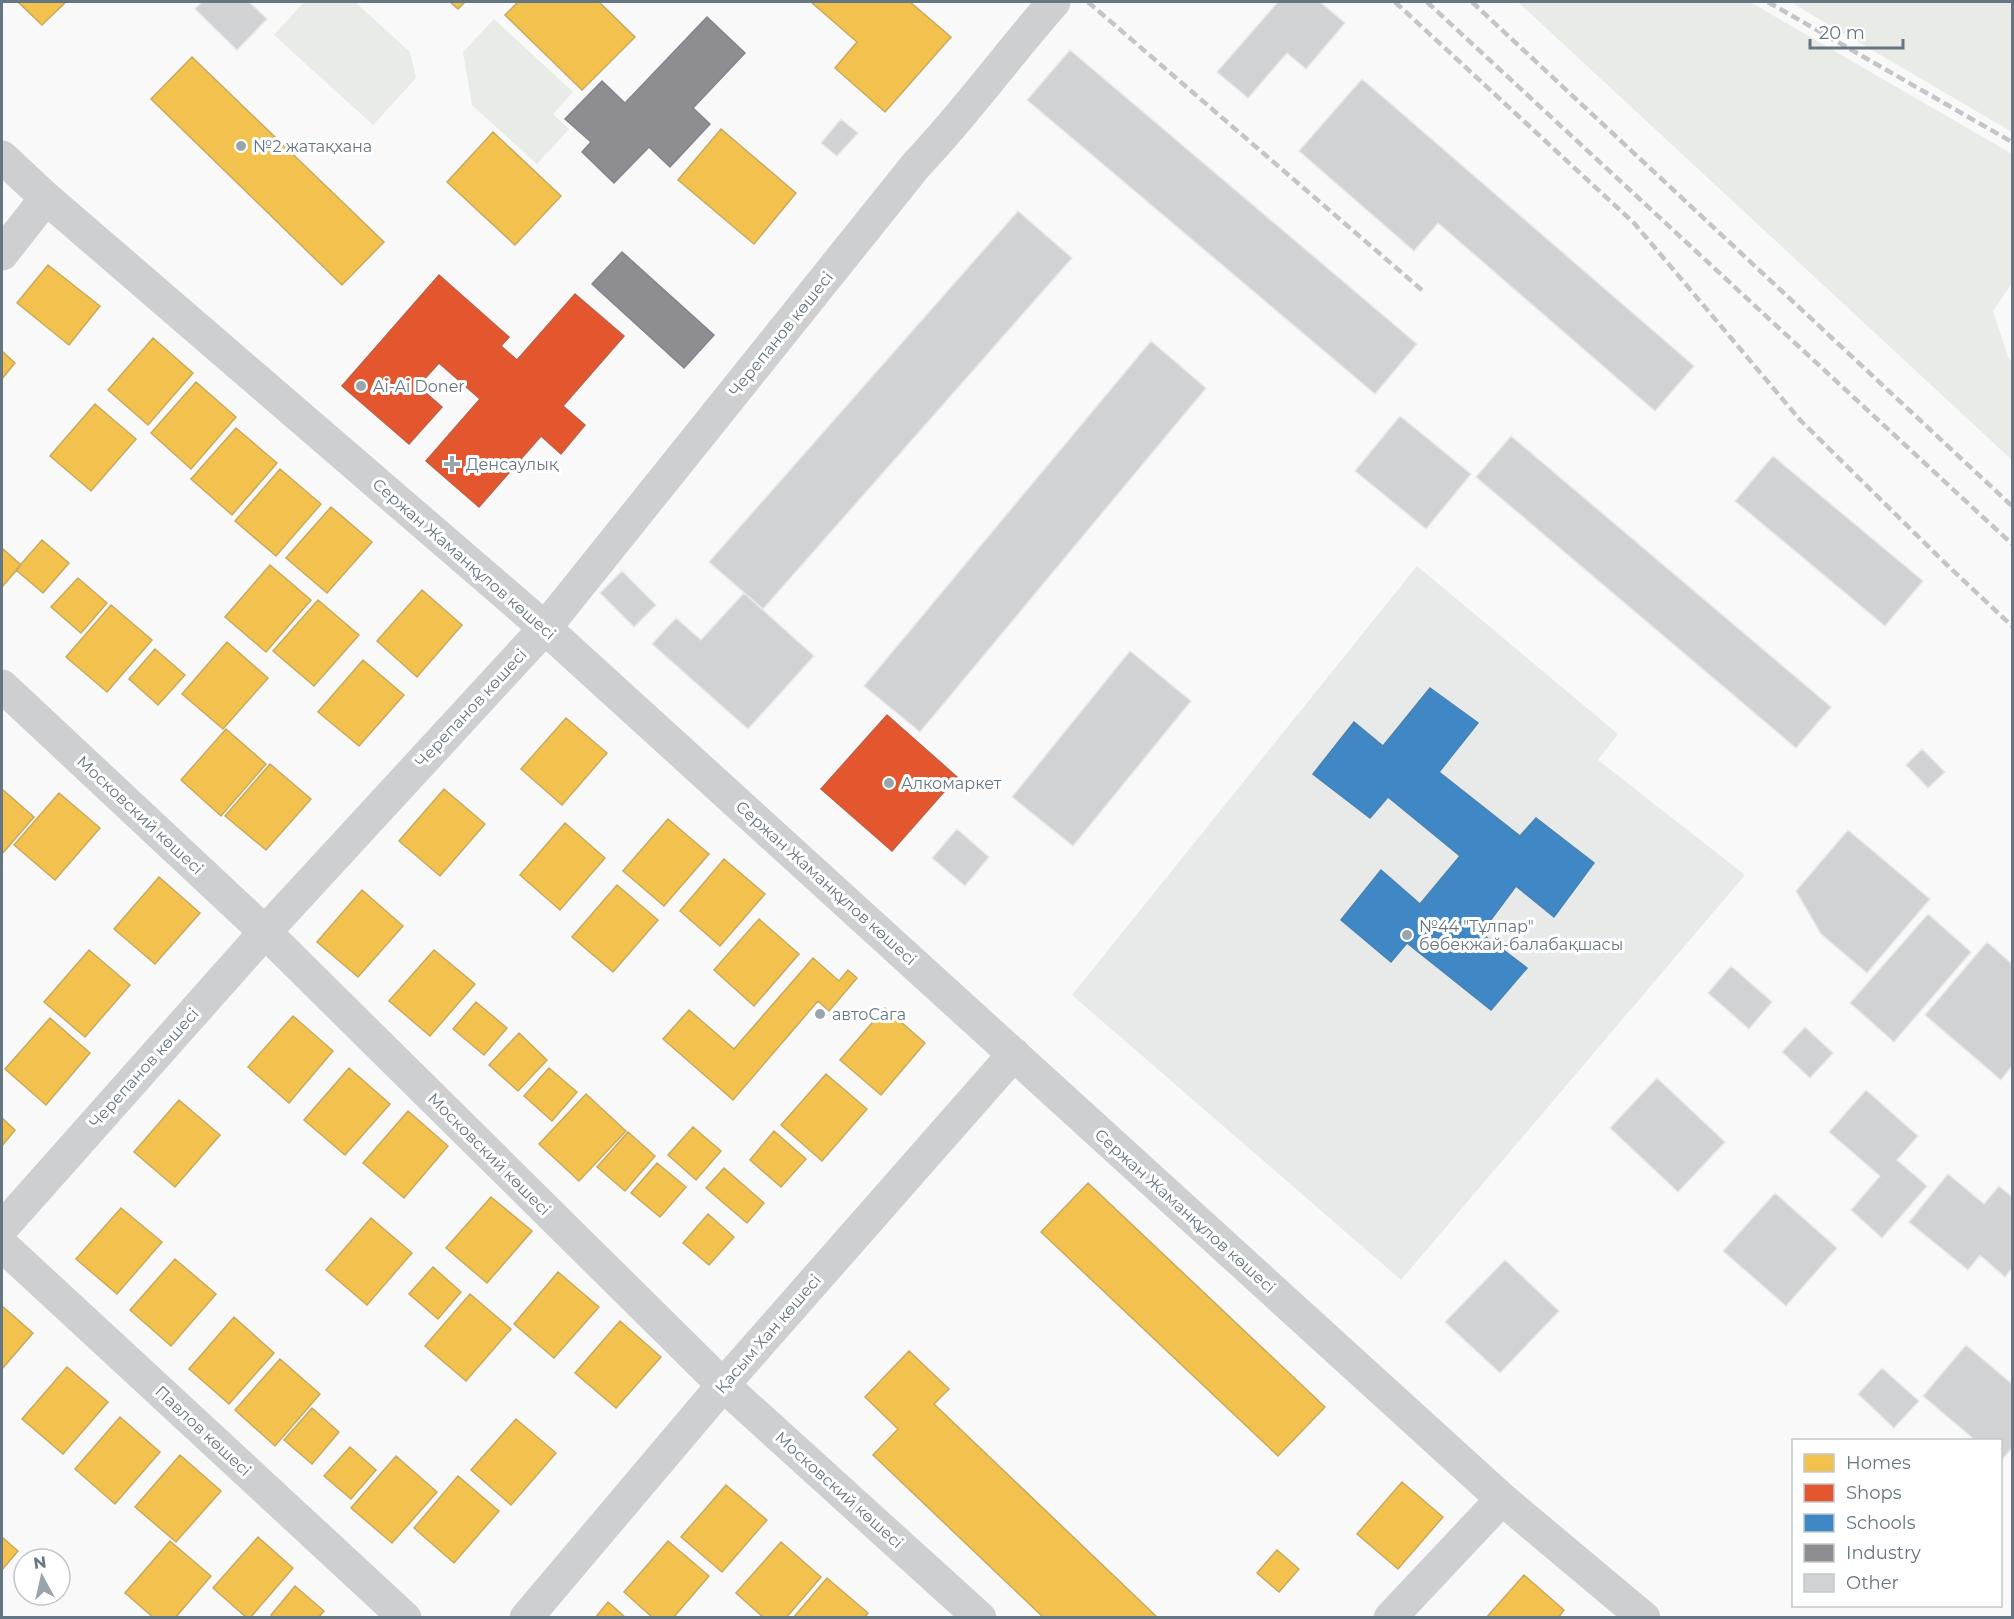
<svg xmlns="http://www.w3.org/2000/svg" width="2014" height="1619" font-family="Montserrat,sans-serif">
	<style>
		.built { fill: #e8e9e9 }
		.green { fill: #e8ebe6 }
		.homes { fill: #f2c14e; stroke: #c8aa5e; stroke-width: 1.5 }
		.shops { fill: #e4572e; stroke: #be6048; stroke-width: 1.5 }
		.schools { fill: #3f88c5; stroke: #4a83b1; stroke-width: 1.5 }
		.industry { fill: #8d8d92; stroke: #81868e; stroke-width: 1.5 }
		.building { fill: #d0d2d3; stroke: #e8e8e8; stroke-width: 1.5 }
		.lines { fill: none; stroke-linecap: round; stroke-linejoin: round }
		.street { stroke: #cecfd0; stroke-width: 33 }
		.rail { stroke: #c3c5c6; stroke-width: 4.5; stroke-dasharray: 9 4.5; stroke-linecap: butt }
		.poi-dot { fill: #99a4ac; stroke: #fff; stroke-width: 2 }
		.labels { text-anchor: middle; dominant-baseline: central; stroke-width: 6; stroke-linejoin: round; paint-order: stroke }
		.poi-label { font-size: 16px; fill: #657683; stroke: #fff; text-anchor: start }
		.street-label { font-size: 16px; fill: #657683; stroke: #fff }
	</style>
	<rect width="100%" height="100%" fill="#f9f9f9"/>
	<path class="built" d="M 1417,566 L 1618,734 L 1598,760 L 1745,875 L 1401,1280 L 1072,995 Z"/>
	<path class="green" d="M 304,2 L 355,2 L 410,52 L 416,78 L 373,125 L 274,35 Z
		M 1518,2 L 1750,2 L 2012,154 L 2012,283 L 1993,311 L 2008,357 L 2012,362 L 2012,460 Z
		M 1790,2 L 2012,2 L 2012,132 Z
		M 494,19 L 573,92 L 553,114 L 569,129 L 537,164 L 472,105 L 463,52 Z"/>
	<path class="homes" d="M 18,2 L 66,2 L 42,25 Z
		M 450,2 L 465,2 L 458,9 Z
		M 518,2 L 599,2 L 635,37 L 582,90 L 505,15 Z
		M 811,2 L 910,2 L 951,37 L 885,112 L 835,68 L 857,42 Z
		M 192,57 L 384,242 L 342,285 L 151,99 Z
		M 721,129 L 796,193 L 754,244 L 678,180 Z
		M 493,132 L 561,196 L 515,245 L 447,182 Z
		M 48,265 L 100,306 L 69,345 L 17,303 Z
		M 153,338 L 193,373 L 148,425 L 108,390 Z
		M 2,351 L 15,363 L 2,379 Z
		M 196,382 L 236,417 L 191,469 L 151,433 Z
		M 95,404 L 136,439 L 91,491 L 50,456 Z
		M 236,428 L 277,463 L 232,515 L 191,479 Z
		M 280,469 L 321,504 L 276,556 L 235,521 Z
		M 331,507 L 372,542 L 327,593 L 286,558 Z
		M 42,540 L 69,563 L 43,593 L 16,570 Z
		M 2,548 L 21,565 L 2,587 Z
		M 270,565 L 311,600 L 266,652 L 225,617 Z
		M 78,578 L 107,603 L 81,633 L 51,607 Z
		M 422,590 L 462,625 L 417,677 L 377,641 Z
		M 318,600 L 359,635 L 314,686 L 273,651 Z
		M 111,605 L 152,640 L 107,692 L 66,657 Z
		M 227,642 L 268,678 L 223,729 L 182,694 Z
		M 155,649 L 185,675 L 158,705 L 129,679 Z
		M 363,660 L 404,695 L 359,746 L 318,712 Z
		M 566,718 L 607,753 L 562,805 L 521,769 Z
		M 226,729 L 266,764 L 221,816 L 181,780 Z
		M 270,764 L 311,799 L 266,850 L 225,816 Z
		M 2,789 L 34,817 L 2,854 Z
		M 444,789 L 485,824 L 440,876 L 399,841 Z
		M 59,793 L 100,828 L 55,880 L 14,845 Z
		M 668,819 L 709,854 L 664,906 L 623,871 Z
		M 565,823 L 605,858 L 560,910 L 520,875 Z
		M 724,859 L 765,894 L 720,946 L 680,911 Z
		M 159,877 L 200,913 L 155,964 L 114,929 Z
		M 617,885 L 658,920 L 613,972 L 572,937 Z
		M 362,890 L 403,926 L 358,977 L 317,942 Z
		M 759,919 L 799,954 L 754,1006 L 714,970 Z
		M 89,950 L 130,985 L 85,1037 L 44,1002 Z
		M 434,950 L 475,984 L 430,1036 L 389,1001 Z
		M 813,958 L 839,981 L 848,970 L 857,978 L 829,1011 L 818,1001 L 733,1100 L 663,1039 L 689,1010 L 734,1049 Z
		M 476,1002 L 507,1028 L 484,1055 L 453,1029 Z
		M 885,1008 L 925,1043 L 881,1095 L 840,1060 Z
		M 293,1016 L 333,1051 L 289,1103 L 248,1067 Z
		M 50,1018 L 90,1053 L 46,1105 L 5,1069 Z
		M 519,1033 L 547,1060 L 518,1091 L 489,1065 Z
		M 349,1068 L 390,1104 L 345,1155 L 304,1120 Z
		M 549,1068 L 577,1092 L 552,1121 L 524,1096 Z
		M 826,1074 L 867,1109 L 822,1161 L 781,1125 Z
		M 586,1094 L 626,1131 L 579,1181 L 539,1144 Z
		M 179,1100 L 220,1135 L 175,1187 L 134,1152 Z
		M 408,1111 L 448,1146 L 404,1198 L 363,1163 Z
		M 2,1118 L 15,1130 L 2,1146 Z
		M 693,1127 L 721,1151 L 696,1180 L 668,1155 Z
		M 774,1131 L 806,1159 L 781,1187 L 750,1160 Z
		M 628,1132 L 655,1156 L 625,1191 L 597,1167 Z
		M 657,1163 L 686,1187 L 660,1217 L 631,1193 Z
		M 724,1168 L 764,1203 L 747,1223 L 706,1188 Z
		M 1088,1183 L 1325,1407 L 1278,1456 L 1041,1232 Z
		M 491,1197 L 532,1231 L 487,1283 L 446,1248 Z
		M 121,1208 L 162,1242 L 117,1294 L 76,1259 Z
		M 708,1214 L 734,1237 L 709,1265 L 683,1243 Z
		M 371,1218 L 412,1253 L 367,1305 L 326,1270 Z
		M 175,1259 L 216,1294 L 171,1346 L 130,1310 Z
		M 433,1267 L 461,1292 L 438,1319 L 409,1294 Z
		M 558,1272 L 599,1307 L 554,1358 L 514,1324 Z
		M 470,1294 L 511,1329 L 466,1381 L 425,1346 Z
		M 2,1306 L 33,1333 L 2,1369 Z
		M 234,1317 L 274,1353 L 229,1404 L 189,1369 Z
		M 620,1321 L 661,1357 L 616,1408 L 575,1373 Z
		M 909,1351 L 949,1389 L 934,1404 L 1158,1618 L 1044,1618 L 873,1455 L 898,1429 L 865,1397 Z
		M 280,1359 L 320,1394 L 275,1446 L 235,1410 Z
		M 67,1367 L 108,1402 L 63,1454 L 22,1419 Z
		M 312,1408 L 339,1432 L 312,1464 L 284,1440 Z
		M 120,1417 L 160,1452 L 115,1504 L 75,1469 Z
		M 516,1419 L 556,1453 L 511,1505 L 471,1470 Z
		M 350,1447 L 376,1470 L 351,1499 L 324,1476 Z
		M 180,1455 L 221,1491 L 176,1542 L 135,1507 Z
		M 396,1456 L 437,1492 L 392,1543 L 351,1508 Z
		M 458,1476 L 499,1511 L 454,1563 L 414,1528 Z
		M 1402,1482 L 1443,1517 L 1398,1569 L 1357,1534 Z
		M 726,1485 L 767,1520 L 722,1572 L 681,1537 Z
		M 2,1537 L 18,1551 L 2,1570 Z
		M 258,1537 L 293,1568 L 250,1618 L 247,1618 L 213,1588 Z
		M 170,1541 L 211,1576 L 175,1618 L 154,1618 L 125,1593 Z
		M 668,1541 L 709,1576 L 673,1618 L 653,1618 L 624,1592 Z
		M 781,1542 L 821,1577 L 786,1618 L 764,1618 L 736,1593 Z
		M 1277,1550 L 1299,1569 L 1279,1592 L 1257,1573 Z
		M 1524,1575 L 1564,1610 L 1558,1618 L 1486,1618 Z
		M 827,1578 L 868,1613 L 864,1618 L 793,1618 Z
		M 295,1586 L 324,1611 L 318,1618 L 273,1618 L 271,1615 Z
		M 608,1602 L 626,1618 L 595,1618 Z"/>
	<path class="shops" d="M 439,275 L 509,337 L 501,346 L 517,360 L 575,294 L 624,336 L 563,406 L 585,425 L 561,454 L 541,436 L 479,507 L 426,461 L 480,399 L 439,363 L 418,386 L 442,407 L 409,444 L 342,386 Z
		M 887,715 L 957,777 L 892,851 L 821,789 Z"/>
	<path class="schools" d="M 1430,688 L 1478,723 L 1439,772 L 1520,836 L 1536,818 L 1594,863 L 1554,917 L 1516,886 L 1481,933 L 1527,968 L 1491,1010 L 1407,943 L 1391,962 L 1341,920 L 1381,870 L 1420,904 L 1460,856 L 1388,797 L 1370,818 L 1313,774 L 1354,722 L 1383,746 Z"/>
	<path class="industry" d="M 707,17 L 745,53 L 693,108 L 710,124 L 670,167 L 649,147 L 614,183 L 582,152 L 591,142 L 565,119 L 602,81 L 625,103 Z
		M 622,252 L 714,335 L 684,368 L 592,284 Z"/>
	<path class="building" d="M 202,2 L 249,2 L 267,19 L 237,50 L 195,9 Z
		M 1278,2 L 1320,2 L 1345,23 L 1306,69 L 1287,53 L 1248,98 L 1217,72 Z
		M 1070,50 L 1417,344 L 1375,394 L 1027,100 Z
		M 1362,79 L 1694,366 L 1655,411 L 1438,223 L 1414,251 L 1299,151 Z
		M 841,119 L 858,133 L 837,156 L 821,143 Z
		M 1018,211 L 1072,258 L 763,609 L 709,562 Z
		M 1151,341 L 1206,388 L 920,732 L 864,686 Z
		M 1400,416 L 1471,474 L 1426,529 L 1355,471 Z
		M 1511,436 L 1831,707 L 1796,748 L 1476,477 Z
		M 1773,456 L 1923,581 L 1885,626 L 1735,501 Z
		M 622,571 L 656,605 L 634,627 L 600,593 Z
		M 744,593 L 814,656 L 748,729 L 652,644 L 676,618 L 701,640 Z
		M 1130,651 L 1191,701 L 1073,846 L 1012,797 Z
		M 1922,749 L 1945,772 L 1928,788 L 1906,765 Z
		M 957,829 L 989,857 L 965,886 L 932,858 Z
		M 1848,830 L 1930,899 L 1867,973 L 1821,934 L 1796,891 Z
		M 1928,914 L 1971,952 L 1894,1042 L 1850,1003 Z
		M 1987,942 L 2012,964 L 2012,1066 L 2001,1080 L 1925,1015 Z
		M 1731,966 L 1772,1002 L 1749,1029 L 1708,993 Z
		M 1805,1027 L 1833,1053 L 1810,1078 L 1782,1052 Z
		M 1657,1078 L 1725,1142 L 1678,1192 L 1610,1128 Z
		M 1866,1090 L 1918,1136 L 1897,1160 L 1927,1186 L 1882,1238 L 1851,1210 L 1880,1176 L 1829,1132 Z
		M 1948,1174 L 1984,1204 L 1999,1186 L 2012,1197 L 2012,1268 L 2005,1277 L 1980,1255 L 1968,1270 L 1909,1222 Z
		M 1775,1193 L 1837,1248 L 1786,1306 L 1723,1251 Z
		M 1505,1260 L 1559,1311 L 1500,1373 L 1445,1322 Z
		M 1966,1345 L 2012,1384 L 2012,1448 L 2000,1462 L 2000,1440 L 1975,1440 L 1923,1396 Z
		M 1882,1368 L 1919,1401 L 1894,1428 L 1858,1394 Z"/>
	<g class="lines">
		<path class="street" d="M 2,157 L 46,198 L 545,628 L 1502,1499 L 1644,1618
			M 2,254 L 46,198
			M 2,686 L 265,932 L 723,1385 L 980,1618
			M 2,1228 L 265,932 L 545,628 L 917,164 C 966,113 1007,55 1054,2
			M 2,1245 L 405,1618
			M 526,1618 L 723,1385 L 1014,1054
			M 1390,1618 L 1502,1499"/>
		<path class="rail" d="M 1088,2 L 1423,291
			M 1395,2 L 1634,223 L 1801,421 L 1945,563 L 2012,626
			M 1427,2 L 2012,544
			M 1472,2 L 2012,506
			M 1768,2 L 2012,142"/>
	</g>
	<g class="poi-dot">
		<circle cx="241" cy="146" r="6"/>
		<circle cx="361" cy="386" r="6"/>
		<path d="M449 455h6v6h6v6h-6v6h-6v-6h-6v-6h6z"/>
		<circle cx="889" cy="783" r="6"/>
		<circle cx="1407" cy="935" r="6"/>
		<circle cx="820" cy="1014" r="6"/>
	</g>
	<g class="labels">
		<g class="poi-label">
			<text x="253" y="146">№2 жатақхана</text>
			<text x="373" y="386">Ai-Ai Doner</text>
			<text x="466" y="464">Денсаулық</text>
			<text x="901" y="783">Алкомаркет</text>
			<text x="1419" y="926">№44 "Тұлпар"<tspan x="1419" dy="18">бөбекжай-балабақшасы</tspan></text>
			<text x="832" y="1014">автоСага</text>
		</g>
		<g class="street-label">
			<text transform="translate(781 334) rotate(-51)">Черепанов көшесі</text>
			<text transform="translate(464 559) rotate(41)">Сержан Жаманқұлов көшесі</text>
			<text transform="translate(471 708) rotate(-47)">Черепанов көшесі</text>
			<text transform="translate(140 815) rotate(43)">Московский көшесі</text>
			<text transform="translate(826 883) rotate(42)">Сержан Жаманқұлов көшесі</text>
			<text transform="translate(144 1068) rotate(-48)">Черепанов көшесі</text>
			<text transform="translate(489 1154) rotate(45)">Московский көшесі</text>
			<text transform="translate(1185 1211) rotate(42)">Сержан Жаманқұлов көшесі</text>
			<text transform="translate(768 1334) rotate(-49)">Қасым Хан көшесі</text>
			<text transform="translate(203 1431) rotate(43)">Павлов көшесі</text>
			<text transform="translate(839 1490) rotate(42)">Московский көшесі</text>
		</g>
	</g>
	<rect width="2014" height="1619" fill="none" stroke="#657683" stroke-width="6"/>
	<rect x="1792" y="1439" width="210" height="168" fill="#ffffff" stroke="#c1c8cd" stroke-width="1.5"/>
	<rect x="1804" y="1454" width="30" height="18" fill="#f2c14e" stroke="#c1c8cd" stroke-width="1.5"/>
	<text x="1846" y="1469" font-size="18" fill="#657683">Homes</text>
	<rect x="1804" y="1484" width="30" height="18" fill="#e4572e" stroke="#c1c8cd" stroke-width="1.5"/>
	<text x="1846" y="1499" font-size="18" fill="#657683">Shops</text>
	<rect x="1804" y="1514" width="30" height="18" fill="#3f88c5" stroke="#c1c8cd" stroke-width="1.5"/>
	<text x="1846" y="1529" font-size="18" fill="#657683">Schools</text>
	<rect x="1804" y="1544" width="30" height="18" fill="#8d8d92" stroke="#c1c8cd" stroke-width="1.5"/>
	<text x="1846" y="1559" font-size="18" fill="#657683">Industry</text>
	<rect x="1804" y="1574" width="30" height="18" fill="#d0d2d3" stroke="#c1c8cd" stroke-width="1.5"/>
	<text x="1846" y="1589" font-size="18" fill="#657683">Other</text>
	<g transform="translate(42 1577) rotate(352)"><circle r="28" fill="#ffffff" stroke="#c1c8cd" stroke-width="1.5"/>
	<path d="M0-4.5L10 22L0 15L-10 22Z" fill="#99a4ac"/>
	<text y="-9" font-size="16" font-weight="bold" text-anchor="middle" fill="#657683">N</text>
	</g>
	<path d="M1810 39v9h93v-9" fill="none" stroke="#657683" stroke-width="3"/>
	<text x="1819" y="39" font-size="18" fill="#657683" stroke="#ffffff" stroke-width="4.5" paint-order="stroke">20 m</text>
</svg>
